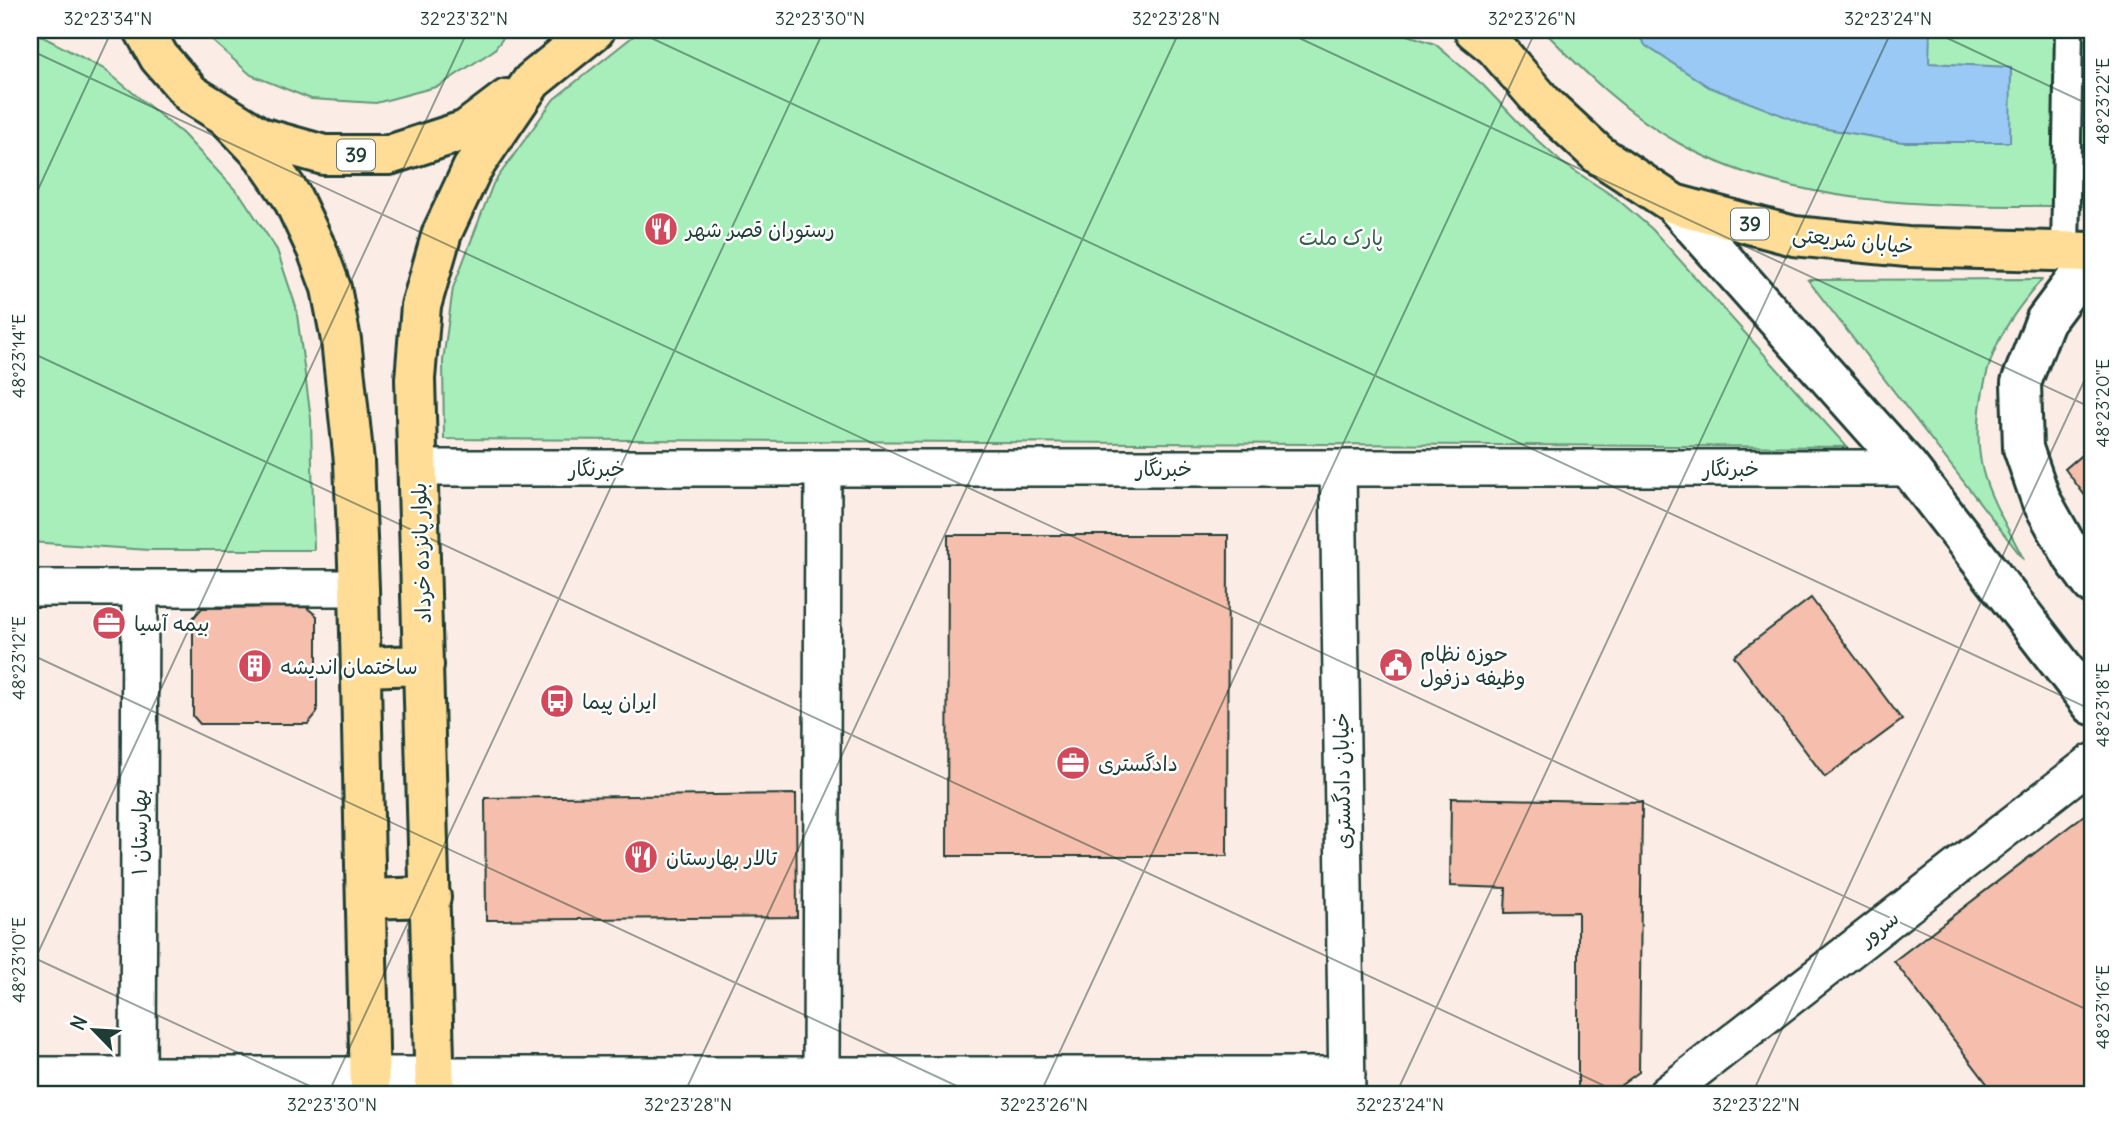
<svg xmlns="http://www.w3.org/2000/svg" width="2122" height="1124" font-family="Delius,'Playpen Sans Arabic',sans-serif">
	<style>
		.green { fill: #a8eeba; stroke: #649677; stroke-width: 2 }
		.water { fill: #9ac9f5; stroke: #6991a8; stroke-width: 2 }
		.building { fill: #f6beac; stroke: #1f3d34; stroke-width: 2 }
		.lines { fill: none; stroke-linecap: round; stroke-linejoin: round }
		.pedestrian-casing { stroke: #1f3d34; stroke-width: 32 }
		.minor-casing { stroke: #1f3d34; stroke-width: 40 }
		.secondary-casing { stroke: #1f3d34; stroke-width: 44 }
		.primary-casing { stroke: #1f3d34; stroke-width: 44 }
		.pedestrian { stroke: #fff; stroke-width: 26 }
		.minor { stroke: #fff; stroke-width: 35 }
		.secondary { stroke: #fff; stroke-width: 38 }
		.primary { stroke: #ffdd96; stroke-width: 38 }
		.ticks { fill: none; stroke: #1f3d34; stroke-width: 2; stroke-opacity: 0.45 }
		.labels { text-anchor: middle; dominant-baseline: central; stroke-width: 5; stroke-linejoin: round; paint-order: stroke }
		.shield { fill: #fff; stroke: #627771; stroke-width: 2 }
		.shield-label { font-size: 19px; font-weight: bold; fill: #1f3d34 }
		.poi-label { font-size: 21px; fill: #1f3d34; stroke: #fff; text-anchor: start }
		.park-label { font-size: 21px; fill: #3a604f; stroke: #fff }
		.street-label { font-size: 21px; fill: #1f3d34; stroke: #fff }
		.neatline { fill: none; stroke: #1f3d34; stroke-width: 2.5 }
		.ticks-label { font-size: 18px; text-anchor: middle; fill: #1f3d34 }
	</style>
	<rect width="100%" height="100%" fill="#fcece6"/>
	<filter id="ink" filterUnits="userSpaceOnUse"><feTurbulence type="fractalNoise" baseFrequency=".0143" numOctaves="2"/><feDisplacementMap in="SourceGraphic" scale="14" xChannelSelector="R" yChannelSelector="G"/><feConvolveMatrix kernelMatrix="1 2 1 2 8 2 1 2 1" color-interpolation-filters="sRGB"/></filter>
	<g filter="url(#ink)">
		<path class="green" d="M 30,30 L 104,69 L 183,134 L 242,197 L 277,250 L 296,307 L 311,419 L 314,550 L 149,550 L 30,542 Z
			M 200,30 L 509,30 L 494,50 L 439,86 L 376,103 L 311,99 L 251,75 Z
			M 641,30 L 1393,30 L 1435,44 L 1483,85 L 1524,128 L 1561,162 L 1616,198 L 1652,229 L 1847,447 L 444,439 L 443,361 L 453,288 L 493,184 L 554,99 Z
			M 1543,30 L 2092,30 L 2092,206 C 1954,205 1807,213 1682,145 C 1629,116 1585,73 1543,30 Z
			M 2042,279 C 2029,295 2014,312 2004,331 C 1983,368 1972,429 1983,472 C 1991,502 2010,531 2024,560 L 1808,280 Z"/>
		<path class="water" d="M 1634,30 L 1930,30 L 1929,63 L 2011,67 L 2010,142 L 1902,142 L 1810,126 L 1709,87 L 1646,46 Z"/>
		<path class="building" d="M 2092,446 L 2092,505 L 2065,469 Z
			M 948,535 L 1228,535 L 1227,856 L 947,856 Z
			M 1811,598 L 1902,720 L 1825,777 L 1734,656 Z
			M 306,607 L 317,616 L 317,713 L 308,724 L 200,724 L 193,716 L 193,618 L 202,608 Z
			M 796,794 L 797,917 L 486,920 L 485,798 Z
			M 1451,798 L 1642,802 L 1639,1072 L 1609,1094 L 1578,1094 L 1578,912 L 1505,913 L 1506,888 L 1450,886 Z
			M 2092,809 L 2092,1094 L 1995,1094 L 1894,961 Z"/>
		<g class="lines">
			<g class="pedestrian-casing">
				<path id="pedestrian" d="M 2065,251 L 2069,30"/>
			</g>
			<g class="minor-casing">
				<path id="minor" d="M 419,468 L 1909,468
					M 1338,468 L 1347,1094
					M 30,588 L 359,588
					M 30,1075 L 1347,1075
					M 138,1075 L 140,588
					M 821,1075 L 823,468
					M 1666,1094 L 2092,762"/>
			</g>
			<g class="secondary-casing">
				<path id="secondary" d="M 1674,204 L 1909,468 L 2092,705
					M 2092,258 L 2045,321 L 2021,383 L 2023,448 L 2041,500 L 2074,559 L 2092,584"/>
			</g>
			<g class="primary-casing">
				<path id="primary" d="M 144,30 L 159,57 L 191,94 L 260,137 L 324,155 L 389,155 L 466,130 L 507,99
					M 1474,30 L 1495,47 L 1544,104 L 1599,155 L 1674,204 L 1794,236 L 1907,247 L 2092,252
					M 226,116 L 263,155 L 292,197 L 317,250 L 331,288 L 341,340 L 354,462 L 359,588 L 370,1094
					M 361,667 L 424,665
					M 366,899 L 431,897
					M 435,1094 L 415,379 L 421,306 L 442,233 L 472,169 L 532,81 L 595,30"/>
			</g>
			<use href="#pedestrian" class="pedestrian"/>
			<use href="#minor" class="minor"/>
			<use href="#secondary" class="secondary"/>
			<use href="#primary" class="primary"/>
		</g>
	</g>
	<path class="ticks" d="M 634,30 L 2092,710M 1282,30 L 2092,408M 1930,30 L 2092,106M 30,50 L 2092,1012M 30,207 L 112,30M 30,352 L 1622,1094M 30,654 L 974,1094M 30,956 L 327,1094M 30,970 L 468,30M 328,1094 L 824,30M 684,1094 L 1180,30M 1040,1094 L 1536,30M 1396,1094 L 1892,30M 1752,1094 L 2092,364"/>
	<defs>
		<g id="restaurant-disc" transform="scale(1.75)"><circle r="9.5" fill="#d1495b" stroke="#fff"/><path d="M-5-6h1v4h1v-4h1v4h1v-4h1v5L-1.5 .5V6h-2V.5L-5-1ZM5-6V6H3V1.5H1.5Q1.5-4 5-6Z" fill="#fff"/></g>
		<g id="office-disc" transform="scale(1.75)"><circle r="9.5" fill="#d1495b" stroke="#fff"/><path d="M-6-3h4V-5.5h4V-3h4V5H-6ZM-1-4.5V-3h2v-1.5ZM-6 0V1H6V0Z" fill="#fff"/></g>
		<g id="civic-disc" transform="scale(1.75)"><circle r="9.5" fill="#d1495b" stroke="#fff"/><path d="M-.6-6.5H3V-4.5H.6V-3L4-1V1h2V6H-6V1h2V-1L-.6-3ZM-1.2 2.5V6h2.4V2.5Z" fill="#fff"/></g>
		<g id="building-disc" transform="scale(1.75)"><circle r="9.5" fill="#d1495b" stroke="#fff"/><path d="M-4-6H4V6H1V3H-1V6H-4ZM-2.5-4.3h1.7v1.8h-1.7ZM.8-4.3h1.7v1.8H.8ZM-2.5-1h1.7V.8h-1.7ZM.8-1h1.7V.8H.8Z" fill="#fff"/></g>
		<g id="bus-disc" transform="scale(1.75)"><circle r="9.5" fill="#d1495b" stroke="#fff"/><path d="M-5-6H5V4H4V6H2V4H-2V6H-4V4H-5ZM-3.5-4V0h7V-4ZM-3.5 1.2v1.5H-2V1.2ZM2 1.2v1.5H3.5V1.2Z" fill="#fff"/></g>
	</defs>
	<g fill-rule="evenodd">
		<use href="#restaurant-disc" x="661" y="229"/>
		<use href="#office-disc" x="109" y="623"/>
		<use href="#civic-disc" x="1396" y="665"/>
		<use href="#building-disc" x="255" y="666"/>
		<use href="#bus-disc" x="557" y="701"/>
		<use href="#office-disc" x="1073" y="763"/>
		<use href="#restaurant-disc" x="641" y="857"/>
	</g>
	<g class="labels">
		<g class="shield">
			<rect x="337" y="139.5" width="38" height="31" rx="5"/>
			<rect x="1731" y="208.5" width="38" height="31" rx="5"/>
		</g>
		<g class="shield-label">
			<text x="356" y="155">39</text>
			<text x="1750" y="224">39</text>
		</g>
		<g class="poi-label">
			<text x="686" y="229">رستوران قصر شهر</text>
			<text x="134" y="623">بیمه آسیا</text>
			<text x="1420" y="653">حوزه نظام<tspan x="1420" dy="24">وظیفه دزفول</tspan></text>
			<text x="280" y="666">ساختمان اندیشه</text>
			<text x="582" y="701">ایران پیما</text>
			<text x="1098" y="763">دادگستری</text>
			<text x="666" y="857">تالار بهارستان</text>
		</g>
		<g class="park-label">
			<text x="1341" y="237">پارک ملت</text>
		</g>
		<g class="street-label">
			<text transform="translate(1853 240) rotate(6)">خیابان شریعتی</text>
			<text x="597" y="468">خبرنگار</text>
			<text x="1164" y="468">خبرنگار</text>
			<text x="1731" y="468">خبرنگار</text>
			<text transform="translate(421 553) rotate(-92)">بلوار پانزده خرداد</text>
			<text transform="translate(1342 781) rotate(-91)">خیابان دادگستری</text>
			<text transform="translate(139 832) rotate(-90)">بهارستان ۱</text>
			<text transform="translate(1879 928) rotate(-38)">سرور</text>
		</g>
	</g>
	<rect width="2122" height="1124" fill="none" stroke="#fff" stroke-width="77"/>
	<g transform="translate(94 1030) rotate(295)" stroke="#ffffff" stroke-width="5" paint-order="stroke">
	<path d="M0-5L12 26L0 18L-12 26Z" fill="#1f3d34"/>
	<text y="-10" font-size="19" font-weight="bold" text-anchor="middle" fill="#1f3d34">N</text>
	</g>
	<rect x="38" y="38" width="2046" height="1048" class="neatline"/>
	<g class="ticks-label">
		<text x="108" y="25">32°23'34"N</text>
		<text x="464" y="25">32°23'32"N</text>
		<text x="820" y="25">32°23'30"N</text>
		<text x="1176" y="25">32°23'28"N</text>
		<text x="1532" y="25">32°23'26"N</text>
		<text x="1888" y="25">32°23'24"N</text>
		<text transform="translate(2103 101) rotate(-90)" y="6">48°23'22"E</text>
		<text transform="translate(19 356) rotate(-90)" y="6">48°23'14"E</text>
		<text transform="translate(2103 403) rotate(-90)" y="6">48°23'20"E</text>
		<text transform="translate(19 658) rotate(-90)" y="6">48°23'12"E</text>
		<text transform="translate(2103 705) rotate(-90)" y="6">48°23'18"E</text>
		<text transform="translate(19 960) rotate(-90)" y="6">48°23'10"E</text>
		<text transform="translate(2103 1007) rotate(-90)" y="6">48°23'16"E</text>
		<text x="332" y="1111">32°23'30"N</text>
		<text x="688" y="1111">32°23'28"N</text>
		<text x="1044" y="1111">32°23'26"N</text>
		<text x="1400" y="1111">32°23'24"N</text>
		<text x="1756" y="1111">32°23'22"N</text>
	</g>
</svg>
